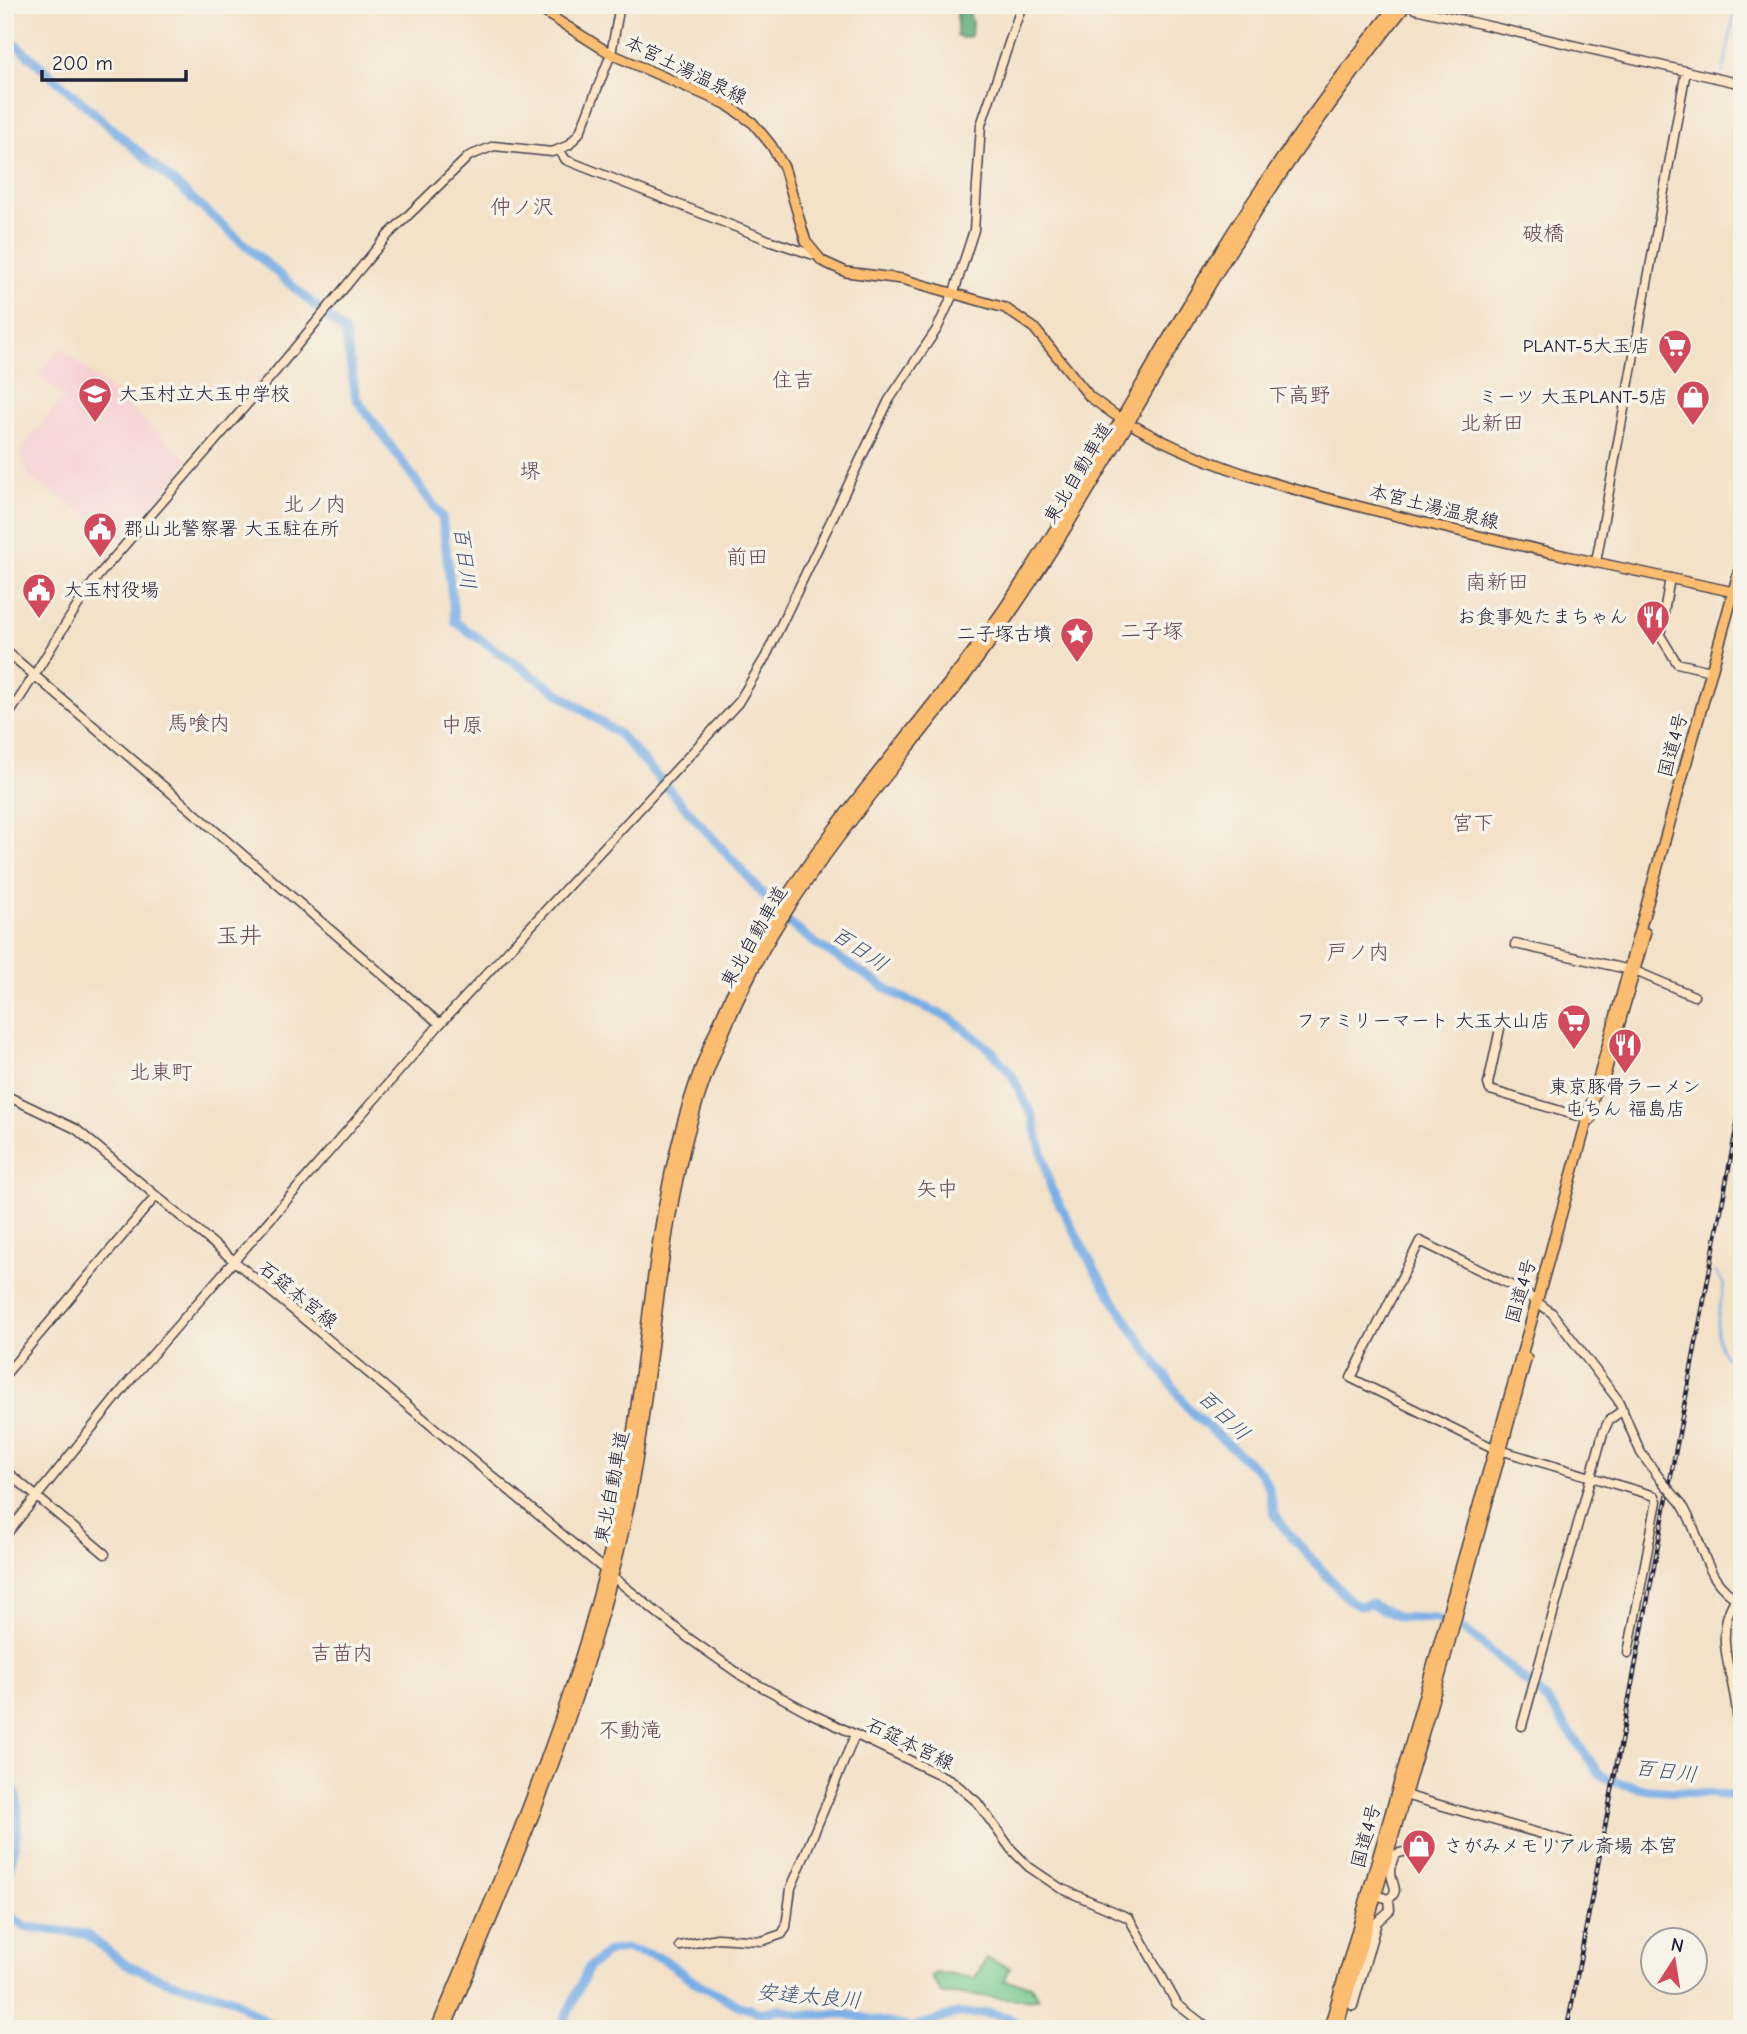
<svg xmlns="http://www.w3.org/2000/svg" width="1747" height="2034" font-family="'Comic Neue','Klee One',sans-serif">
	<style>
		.built { fill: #f7cfd3 }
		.green { fill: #74c98d; stroke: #4b7664; stroke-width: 2 }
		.forest { fill: #5fad78; stroke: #40685a; stroke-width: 2 }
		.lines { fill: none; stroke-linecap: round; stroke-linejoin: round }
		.stream { stroke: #78aee6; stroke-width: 2 }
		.river { stroke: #78aee6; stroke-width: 9 }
		.secondary-casing { stroke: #413f50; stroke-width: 11 }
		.primary-casing { stroke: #413f50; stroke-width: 12 }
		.highway-casing { stroke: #413f50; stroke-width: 13 }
		.secondary { stroke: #fee5c5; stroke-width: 8 }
		.primary { stroke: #fcbd6f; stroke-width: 9 }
		.highway { stroke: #fcbd6f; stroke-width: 10 }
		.rail-casing { stroke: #22223b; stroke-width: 4.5 }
		.rail { stroke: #f7f3e8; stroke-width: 2; stroke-dasharray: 5; stroke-linecap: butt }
		.secondary-bridge-casing { stroke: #413f50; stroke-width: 11; stroke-linecap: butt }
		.secondary-bridge { stroke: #fee5c5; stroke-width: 8 }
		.labels { text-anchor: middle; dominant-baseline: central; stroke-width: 7; stroke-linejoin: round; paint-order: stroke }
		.street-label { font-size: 19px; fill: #22223b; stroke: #f7f3e8 }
		.poi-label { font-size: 19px; fill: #22223b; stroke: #f7f3e8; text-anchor: end }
		.neighbourhood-label { font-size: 21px; fill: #654755; stroke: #f7f3e8 }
		.water-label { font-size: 21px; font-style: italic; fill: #405377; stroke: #f7f3e8 }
		.quarter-label { font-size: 23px; fill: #654755; stroke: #f7f3e8 }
	</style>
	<rect width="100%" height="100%" fill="#f7f3e8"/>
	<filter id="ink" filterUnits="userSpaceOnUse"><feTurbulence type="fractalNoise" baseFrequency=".0143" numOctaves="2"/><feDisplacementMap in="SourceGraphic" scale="14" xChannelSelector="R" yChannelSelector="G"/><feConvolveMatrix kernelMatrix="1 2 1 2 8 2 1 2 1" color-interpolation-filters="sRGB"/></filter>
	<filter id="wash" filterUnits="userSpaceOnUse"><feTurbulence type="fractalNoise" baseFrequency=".00686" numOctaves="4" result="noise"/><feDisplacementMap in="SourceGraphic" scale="28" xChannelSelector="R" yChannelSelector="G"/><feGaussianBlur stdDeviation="1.57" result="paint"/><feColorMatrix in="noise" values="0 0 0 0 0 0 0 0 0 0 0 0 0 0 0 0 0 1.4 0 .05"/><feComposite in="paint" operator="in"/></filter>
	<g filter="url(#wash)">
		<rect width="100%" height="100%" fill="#f3e1c8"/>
		<path class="built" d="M 61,347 L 189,460 L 124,539 L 30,478 L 19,452 L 63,397 L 38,375 Z"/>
		<path class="green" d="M 987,1958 L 1010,1968 L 1004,1981 L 1031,1985 L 1038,1999 C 1005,2001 975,1993 942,1994 L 931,1976 L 937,1973 L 975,1978 Z"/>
		<path class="forest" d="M 957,5 L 967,5 L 972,22 L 971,36 L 963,38 L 957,36 Z"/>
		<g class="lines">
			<path class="stream" d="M 1723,73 L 1736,5
				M 1715,1271 L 1724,1285 C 1718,1319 1706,1350 1742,1370"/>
			<path class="river" d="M 5,35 L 345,332 L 356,398 L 442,517 L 455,622 L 620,735 L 790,924 L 815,943 L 897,995 L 952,1019 L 991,1050 L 1011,1074 L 1033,1117 L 1051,1188 L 1097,1274 L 1129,1324 L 1190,1411 L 1261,1473 L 1269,1488 L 1274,1512 L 1284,1528 L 1348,1599 L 1359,1606 L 1371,1604 L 1399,1617 L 1435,1619 L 1460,1627 L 1474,1637 L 1547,1700 L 1598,1772 L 1610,1781 L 1649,1790 L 1742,1796
				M 5,1776 C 30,1801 12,1856 5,1888
				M 5,1905 L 11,1917 L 27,1927 L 86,1934 L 125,1964 L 169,1982 L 229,1997 L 277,2029
				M 560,2029 L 589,1967 L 609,1951 L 626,1949 L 662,1958 L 693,1981 L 740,2006 L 762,2013 L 780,2009 L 801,2015 L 846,2014 L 910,2028 L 956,2014 L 991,2013 L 1007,2017 L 1025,2029"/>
		</g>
	</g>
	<g filter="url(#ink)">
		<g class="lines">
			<g class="secondary-casing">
				<path id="secondary" d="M 1415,9 L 1742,84
					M 559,150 L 566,160 L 771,241 L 814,255
					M 1596,562 L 1686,71
					M 1670,578 L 1660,635 L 1677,663 L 1711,671
					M 5,650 L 440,1024
					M 5,720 C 38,673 64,622 98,576 L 275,372 L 388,235 L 469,156 L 494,146 L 552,152 L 569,145 L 580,132 L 611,54 L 620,5
					M 1515,944 L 1635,971 L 1694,996
					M 1501,1024 L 1488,1084 L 1490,1090 L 1591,1120
					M 5,1095 L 76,1129 L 601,1567
					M 5,1375 L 156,1196
					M 5,1470 L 105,1554
					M 1681,1503 C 1704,1537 1701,1582 1742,1602
					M 5,1536 L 132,1378 L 440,1024 L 738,703 L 766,656 L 889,400 L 937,329 L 954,292 L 974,230 L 981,125 L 1022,5
					M 618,1581 L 687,1637 L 742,1676 L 810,1713 L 951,1780 L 977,1802 L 1011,1849 L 1029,1867 L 1060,1888 L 1129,1918 L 1177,2004 L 1209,2029
					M 1735,1599 C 1714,1634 1731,1668 1736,1705 C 1739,1722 1735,1736 1742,1753
					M 1628,1653 L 1657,1501 L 1655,1496 L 1493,1448 L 1351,1378 L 1420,1241 L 1521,1290 L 1552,1313 L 1618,1400 L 1641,1453 L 1661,1480
					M 1522,1726 L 1603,1433 L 1609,1420 L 1623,1410
					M 1401,1794 L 1570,1842
					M 1371,1894 L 1389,1899 C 1401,1889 1391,1885 1391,1872 C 1391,1867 1394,1859 1396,1854 L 1403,1852
					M 680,1946 L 717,1938 L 762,1941 L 782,1934 L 786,1927 L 791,1888 L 855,1735
					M 1353,2006 L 1377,1922 L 1390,1910 L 1389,1899"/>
			</g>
			<g class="primary-casing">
				<path id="primary" d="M 533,5 L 611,54 L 726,104 L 753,123 L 771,145 L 784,167 L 806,242 L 822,261 L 846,272 L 902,279 L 1005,308 L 1034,328 L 1090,397 L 1115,415
					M 1136,427 C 1217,472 1308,494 1397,516 C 1508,544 1621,568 1734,592"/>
			</g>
			<g class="highway-casing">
				<path id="highway" d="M 1604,1077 L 1645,933
					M 436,2029 C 511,1854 587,1678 623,1490 C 650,1352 650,1208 698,1075 C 719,1017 745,962 778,910 C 844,804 933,712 1004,609 C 1081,495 1145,374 1217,257 C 1271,169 1332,86 1396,5
					M 445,2029 C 515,1864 587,1699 625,1523 C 657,1375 654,1218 707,1074 C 727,1021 751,968 781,920 C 851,810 941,716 1014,608 C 1091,495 1155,373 1227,257 C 1282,169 1342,86 1406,5
					M 1329,2029 L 1537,1301 L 1742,561
					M 1337,2029 L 1445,1658 L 1526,1358"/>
			</g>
			<use href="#secondary" class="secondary"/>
			<use href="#primary" class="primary"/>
			<use href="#highway" class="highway"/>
			<g class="rail-casing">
				<path id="rail" d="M 1567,2029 L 1742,1098"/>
			</g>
			<use href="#rail" class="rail"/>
			<g class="secondary-bridge-casing">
				<path id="secondary-bridge" d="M 1661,1480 L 1681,1503"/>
			</g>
			<use href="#secondary-bridge" class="secondary-bridge"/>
		</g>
	</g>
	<defs>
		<g id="supermarket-pin" transform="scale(1.75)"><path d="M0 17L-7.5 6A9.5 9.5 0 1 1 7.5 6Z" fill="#d1495b" stroke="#f7f3e8"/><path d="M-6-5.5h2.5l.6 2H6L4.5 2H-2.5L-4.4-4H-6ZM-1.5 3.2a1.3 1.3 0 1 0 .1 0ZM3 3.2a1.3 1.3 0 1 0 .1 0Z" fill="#fff"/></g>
		<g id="school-pin" transform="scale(1.75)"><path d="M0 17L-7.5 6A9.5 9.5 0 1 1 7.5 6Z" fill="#d1495b" stroke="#f7f3e8"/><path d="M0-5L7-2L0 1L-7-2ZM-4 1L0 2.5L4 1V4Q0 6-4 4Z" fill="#fff"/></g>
		<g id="shop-pin" transform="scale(1.75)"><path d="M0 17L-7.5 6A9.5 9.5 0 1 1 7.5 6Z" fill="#d1495b" stroke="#f7f3e8"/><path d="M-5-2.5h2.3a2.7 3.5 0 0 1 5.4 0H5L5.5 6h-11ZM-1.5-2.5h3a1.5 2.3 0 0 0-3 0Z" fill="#fff"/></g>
		<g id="civic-pin" transform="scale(1.75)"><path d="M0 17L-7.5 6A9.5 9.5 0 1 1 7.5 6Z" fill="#d1495b" stroke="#f7f3e8"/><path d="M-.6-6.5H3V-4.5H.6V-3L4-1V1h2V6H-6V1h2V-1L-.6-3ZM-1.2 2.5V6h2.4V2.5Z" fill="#fff"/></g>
		<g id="restaurant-pin" transform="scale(1.75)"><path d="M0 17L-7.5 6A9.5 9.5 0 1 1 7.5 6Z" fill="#d1495b" stroke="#f7f3e8"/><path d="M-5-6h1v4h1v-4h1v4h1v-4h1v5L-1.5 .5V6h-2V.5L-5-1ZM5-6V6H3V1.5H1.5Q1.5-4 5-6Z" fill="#fff"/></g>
		<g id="sight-pin" transform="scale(1.75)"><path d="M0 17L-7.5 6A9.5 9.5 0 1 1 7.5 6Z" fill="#d1495b" stroke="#f7f3e8"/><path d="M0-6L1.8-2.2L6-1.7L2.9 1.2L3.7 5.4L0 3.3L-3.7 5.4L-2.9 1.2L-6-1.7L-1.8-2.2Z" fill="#fff"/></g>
	</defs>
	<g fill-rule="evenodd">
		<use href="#supermarket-pin" x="1675" y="346"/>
		<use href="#school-pin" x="95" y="394"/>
		<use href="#shop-pin" x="1693" y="397"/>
		<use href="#civic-pin" x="100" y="529"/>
		<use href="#civic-pin" x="39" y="590"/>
		<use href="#restaurant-pin" x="1653" y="617"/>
		<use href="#sight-pin" x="1077" y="634"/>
		<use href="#supermarket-pin" x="1574" y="1021"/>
		<use href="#restaurant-pin" x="1625" y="1045"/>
		<use href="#shop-pin" x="1419" y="1846"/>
	</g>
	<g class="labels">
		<g class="street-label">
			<text transform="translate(686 70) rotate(26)">本宮土湯温泉線</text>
			<text transform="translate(1078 473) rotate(-59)">東北自動車道</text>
			<text transform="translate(1434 507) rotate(14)">本宮土湯温泉線</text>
			<text transform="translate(1673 745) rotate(-75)">国道4号</text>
			<text transform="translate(754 937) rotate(-60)">東北自動車道</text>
			<text transform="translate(1521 1291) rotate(-74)">国道4号</text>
			<text transform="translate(298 1295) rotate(39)">石筵本宮線</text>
			<text transform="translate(612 1487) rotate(-79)">東北自動車道</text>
			<text transform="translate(910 1744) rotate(26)">石筵本宮線</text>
			<text transform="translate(1366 1836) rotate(-75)">国道4号</text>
		</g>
		<g class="poi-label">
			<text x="1650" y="346">PLANT-5大玉店</text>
			<text x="119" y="394" text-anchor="start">大玉村立大玉中学校</text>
			<text x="1668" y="397">ミーツ 大玉PLANT-5店</text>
			<text x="124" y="529" text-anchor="start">郡山北警察署 大玉駐在所</text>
			<text x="64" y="590" text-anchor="start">大玉村役場</text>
			<text x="1628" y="617">お食事処たまちゃん</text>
			<text x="1052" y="634">二子塚古墳</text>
			<text x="1550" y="1021">ファミリーマート 大玉大山店</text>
			<text x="1625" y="1087" text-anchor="middle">東京豚骨ラーメン<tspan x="1625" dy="22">屯ちん 福島店</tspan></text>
			<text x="1444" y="1846" text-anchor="start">さがみメモリアル斎場 本宮</text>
		</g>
		<g class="neighbourhood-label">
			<text x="522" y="207">仲ノ沢</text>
			<text x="1543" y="233">破橋</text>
			<text x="793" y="380">住吉</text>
			<text x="1299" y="395">下高野</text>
			<text x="1492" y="423">北新田</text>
			<text x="530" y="471">堺</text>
			<text x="315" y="504">北ノ内</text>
			<text x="747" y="557">前田</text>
			<text x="1497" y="582">南新田</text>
			<text x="1152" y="631">二子塚</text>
			<text x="199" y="723">馬喰内</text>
			<text x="462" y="725">中原</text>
			<text x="1473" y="823">宮下</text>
			<text x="1358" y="952">戸ノ内</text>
			<text x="161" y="1072">北東町</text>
			<text x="937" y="1189">矢中</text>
			<text x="342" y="1653">吉苗内</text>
			<text x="630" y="1730">不動滝</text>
		</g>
		<g class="water-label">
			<text transform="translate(465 558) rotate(83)">百日川</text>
			<text transform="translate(860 949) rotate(34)">百日川</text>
			<text transform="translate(1224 1415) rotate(44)">百日川</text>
			<text transform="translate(1666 1771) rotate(7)">百日川</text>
			<text transform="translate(809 1996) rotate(5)">安達太良川</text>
		</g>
		<g class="quarter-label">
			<text x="239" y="935">玉井</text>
		</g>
	</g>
	<rect width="1747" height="2034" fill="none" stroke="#f7f3e8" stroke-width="28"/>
	<g transform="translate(1674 1961) rotate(12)"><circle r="33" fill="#f7f3e8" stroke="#a29fa3" stroke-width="2"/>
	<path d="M0-5L12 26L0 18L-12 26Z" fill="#d1495b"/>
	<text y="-10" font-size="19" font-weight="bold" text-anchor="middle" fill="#22223b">N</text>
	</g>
	<path d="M42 70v10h144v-10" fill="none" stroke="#22223b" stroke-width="3.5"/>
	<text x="52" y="70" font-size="21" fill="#22223b" stroke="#f7f3e8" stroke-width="5" paint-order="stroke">200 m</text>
</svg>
